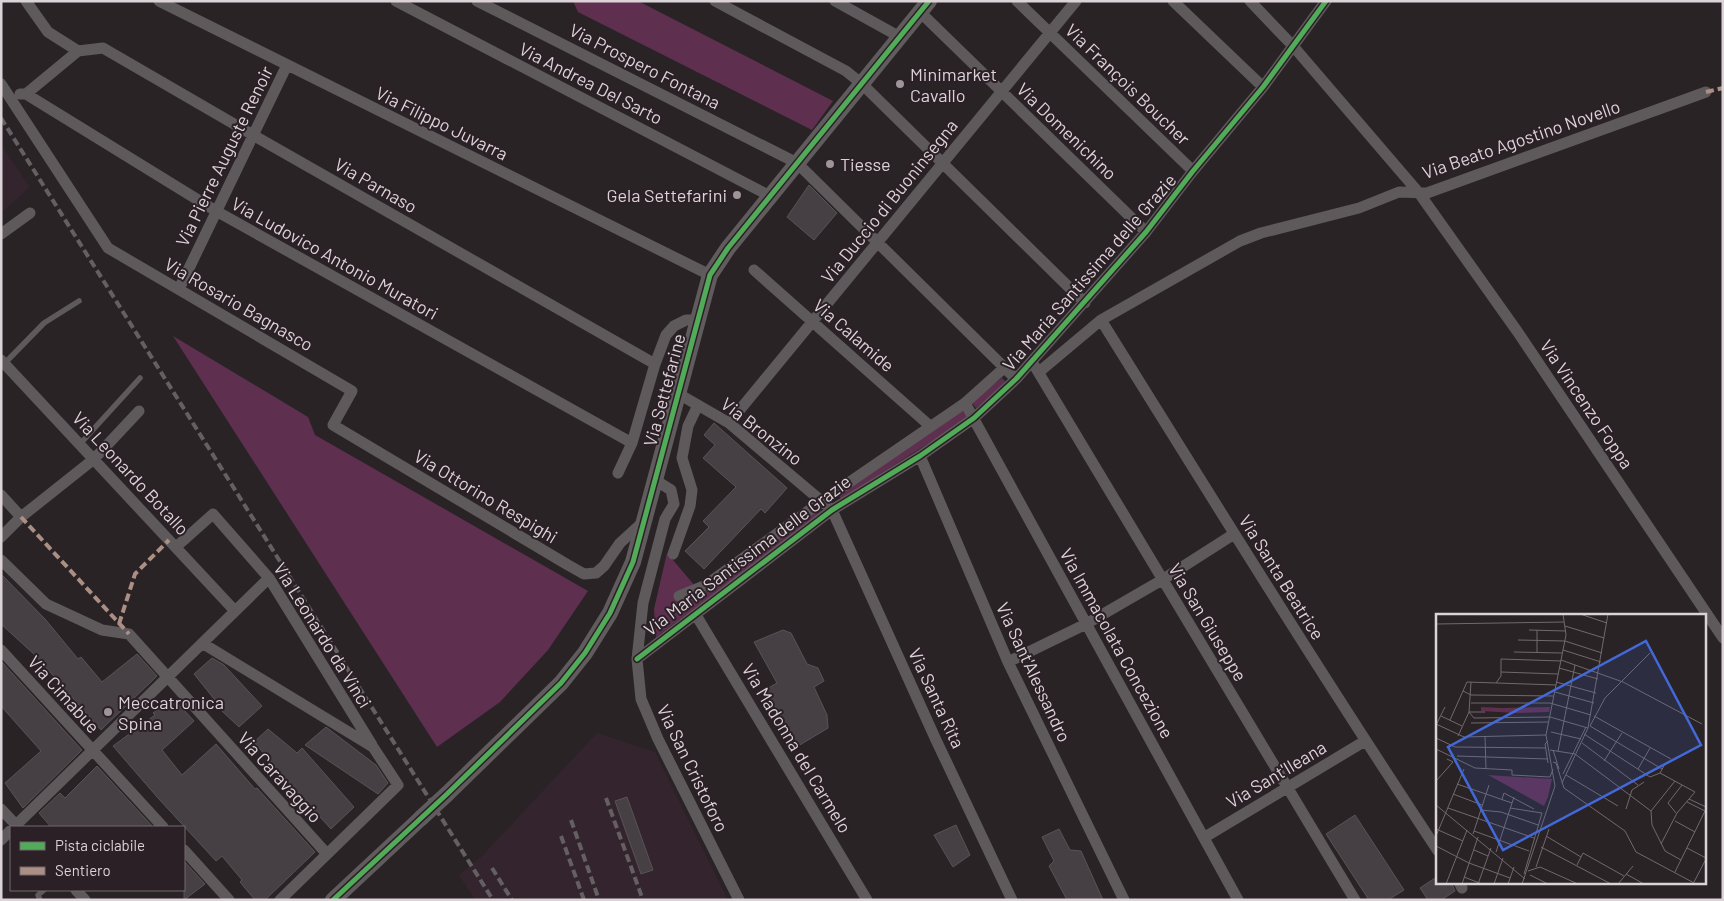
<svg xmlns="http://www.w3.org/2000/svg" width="1724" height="901" font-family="Barlow,sans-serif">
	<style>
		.built { fill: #34242e }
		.green { fill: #5f2f4f }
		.building { fill: #464044; stroke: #585356 }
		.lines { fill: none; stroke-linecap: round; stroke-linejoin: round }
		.lane { stroke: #5e5a5c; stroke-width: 5.5 }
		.street { stroke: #5e5a5c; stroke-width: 11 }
		.secondary { stroke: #605c5e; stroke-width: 16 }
		.rail { stroke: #646062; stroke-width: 4; stroke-dasharray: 8 4; stroke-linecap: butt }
		.secondary-bridge { stroke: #605c5e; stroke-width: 16 }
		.quiet { stroke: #ac8f84; stroke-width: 4; stroke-dasharray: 8 4; stroke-linecap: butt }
		.cycleway-casing { stroke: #2c2027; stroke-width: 8 }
		.cycleway { stroke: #51ab58; stroke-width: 5 }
		.poi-dot { fill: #9d959a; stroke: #2c2027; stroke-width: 2 }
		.labels { text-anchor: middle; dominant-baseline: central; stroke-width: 4; stroke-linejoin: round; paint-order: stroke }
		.street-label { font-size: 18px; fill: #dcd3d8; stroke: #2c2027 }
		.poi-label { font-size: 18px; fill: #dcd3d8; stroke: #2c2027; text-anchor: start }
		.inset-road { fill: none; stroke: #71696d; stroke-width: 1 }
		.view { fill: #4369d8; fill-opacity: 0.15; stroke: #4369d8; stroke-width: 2.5 }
		.inset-edge { fill: none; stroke: #dcd3d8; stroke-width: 2.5 }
	</style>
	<rect width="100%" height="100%" fill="#292326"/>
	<path class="built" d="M 1,145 L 30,187 L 1,213 Z
		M 597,733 L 655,752 L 728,900 L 475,900 L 459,875 L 481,857 Z"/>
	<path class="green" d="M 573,1 L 638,1 L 833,101 L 812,130 L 578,12 Z
		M 173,336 L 308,417 L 315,435 L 588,591 L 548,650 L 500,702 L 437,747 Z
		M 1002,378 L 1007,383 L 976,408 L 971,402 Z
		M 962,410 L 968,418 L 841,499 L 838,493 Z
		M 818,508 L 823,513 L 656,637 L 654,609 L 667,553 L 701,593 Z"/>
	<path class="building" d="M 809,185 L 837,213 L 814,240 L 787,217 Z
		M 714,423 L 787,488 L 765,513 L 761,509 L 704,569 L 685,551 L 709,527 L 703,521 L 736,487 L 703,458 L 715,445 L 704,435 Z
		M 1,574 L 45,619 L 78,659 L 81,657 L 102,682 L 137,654 L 157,676 L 101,730 L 36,656 L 1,624 Z
		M 783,630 L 791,633 L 807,664 L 818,668 L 824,681 L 814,687 L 827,715 L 828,728 L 798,746 L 765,690 L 777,683 L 754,642 Z
		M 212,658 L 224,665 L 262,706 L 239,727 L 222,711 L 223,710 L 194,674 Z
		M 1,661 L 82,750 L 23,808 L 5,783 L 41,751 L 1,706 Z
		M 173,698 L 194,721 L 162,750 L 182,775 L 216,744 L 255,789 L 257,788 L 315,852 L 265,900 L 255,900 L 240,882 L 242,880 L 222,856 L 216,861 L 158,798 L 113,746 L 155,715 L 153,713 Z
		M 326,727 L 376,765 L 388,783 L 378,794 L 305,745 Z
		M 268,729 L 297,753 L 302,748 L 354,807 L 331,829 L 290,784 L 254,742 Z
		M 97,766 L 153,827 L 51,827 L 39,813 L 60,793 L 65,798 Z
		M 627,797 L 653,870 L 641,874 L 615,801 Z
		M 1355,815 L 1404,890 L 1388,900 L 1369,900 L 1326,834 Z
		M 956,825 L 970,855 L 953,867 L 934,835 Z
		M 1059,829 L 1070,850 L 1081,851 L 1103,900 L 1067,900 L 1049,866 L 1054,861 L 1042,837 Z
		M 184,861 L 205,884 L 184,900 Z
		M 1438,876 L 1438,882 L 1451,882 L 1455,891 L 1441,900 L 1428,900 L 1420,888 Z"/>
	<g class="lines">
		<path class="lane" d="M 4,364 L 44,323 L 79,301
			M 80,444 L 140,378
			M 40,900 L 38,895 L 44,890"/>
		<path class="street" d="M 26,1 L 48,32 L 78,51 L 103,48 L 253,135 L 655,364
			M 159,1 L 710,275
			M 396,1 L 770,196
			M 477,1 L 797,163 L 1016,379
			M 715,1 L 846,71 L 862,84 L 1085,303
			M 835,1 L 900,37
			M 1017,1 L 1193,171
			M 1173,1 L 1263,87
			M 1250,1 L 1293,46 L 1419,193 L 1517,331 L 1723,638
			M 920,12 L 1146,232
			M 1,84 L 108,248 L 352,391 L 333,425 L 568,565 L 584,574 L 596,573 L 604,566 L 620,543 L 643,522
			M 20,94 L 26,94 L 78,51
			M 26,94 L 216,211 L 632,443
			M 1,234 L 30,213
			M 754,270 L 930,426
			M 179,289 L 287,65
			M 1101,320 C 1212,498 1322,676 1438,851
			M 1,360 L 235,611
			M 1034,365 L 1355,900
			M 1039,372 L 1101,320 L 1240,241 L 1261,233 L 1359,208 L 1399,192 L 1427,193 L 1706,92
			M 677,393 L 729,423 L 832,510 L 936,740 L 1012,900
			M 965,403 L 1238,900
			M 729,423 L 1076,1
			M 920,456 L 1008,662 L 1124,900
			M 618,473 L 632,443 L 655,364 L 666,335 L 674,326 L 686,320 L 697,320
			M 655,480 L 671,490 L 674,504 L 665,519 L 643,603 L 637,659 L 641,699 L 658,739 L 739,900
			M 1,495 L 21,517
			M 1,537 L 21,517 L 94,459 L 139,411
			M 176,547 L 213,514 L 269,578 L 372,745
			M 673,554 L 690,506 L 692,490 L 682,458 L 688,426 L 698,405
			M 1,560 L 46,604 L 102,630 L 129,634 L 327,854
			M 679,596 L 706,585 L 822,501 L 965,403 L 1004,368
			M 696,615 L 867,900
			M 202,643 L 373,747 L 398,785 L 280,900
			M 1,650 L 163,827
			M 637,659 L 832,510 L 920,456 L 974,418 L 1016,379 L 1146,232 L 1193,171 L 1263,87 L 1326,1
			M 1008,662 L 1086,624 L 1162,580 L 1234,534
			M 1,809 L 18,827
			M 14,827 L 269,578
			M 1205,837 L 1365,741
			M 1,840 L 11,830
			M 184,850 L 229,900
			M 1459,882 L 1462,888
			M 76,890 L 85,900"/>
		<path class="secondary" d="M 447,794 L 561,683 L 585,653 L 610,613 L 633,562 L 710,275 L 728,248 L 929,1
			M 333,900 L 421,818"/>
		<path class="rail" d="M 1,118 L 493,900
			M 606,798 L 643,900
			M 571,820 L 599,900
			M 561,836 L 584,900
			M 492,868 L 512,900"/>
		<path class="secondary-bridge" d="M 421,818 L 447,794"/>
		<path class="quiet" d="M 1706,92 L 1723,88
			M 21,517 L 129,634
			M 119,624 L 135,574 L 169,540"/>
		<g class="cycleway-casing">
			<path id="cycleway" d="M 637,659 L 832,510 L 920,456 L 974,418 L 1016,379 L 1146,232 L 1193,171 L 1263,87 L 1326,1
				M 333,900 L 447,794 L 561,683 L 585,653 L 610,613 L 633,562 L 710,275 L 728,248 L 929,1"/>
		</g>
		<use href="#cycleway" class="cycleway"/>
	</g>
	<g class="poi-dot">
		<circle cx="900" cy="84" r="5"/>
		<circle cx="830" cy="164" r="5"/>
		<circle cx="737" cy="195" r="5"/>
		<circle cx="108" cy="712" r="5"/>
	</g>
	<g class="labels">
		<g class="street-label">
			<text transform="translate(645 66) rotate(27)">Via Prospero Fontana</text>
			<text transform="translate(591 83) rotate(27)">Via Andrea Del Sarto</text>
			<text transform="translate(1128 84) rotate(44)">Via François Boucher</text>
			<text transform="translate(442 123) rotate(26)">Via Filippo Juvarra</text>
			<text transform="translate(1067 131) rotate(44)">Via Domenichino</text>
			<text transform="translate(1521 139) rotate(-19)">Via Beato Agostino Novello</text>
			<text transform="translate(224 156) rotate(-64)">Via Pierre Auguste Renoir</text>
			<text transform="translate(376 185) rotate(30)">Via Parnaso</text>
			<text transform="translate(889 201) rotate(-51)">Via Duccio di Buoninsegna</text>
			<text transform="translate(335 258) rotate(29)">Via Ludovico Antonio Muratori</text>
			<text transform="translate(1089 272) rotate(-49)">Via Maria Santissima delle Grazie</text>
			<text transform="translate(239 304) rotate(30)">Via Rosario Bagnasco</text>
			<text transform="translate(854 335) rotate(41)">Via Calamide</text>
			<text transform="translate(664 390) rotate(-75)">Via Settefarine</text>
			<text transform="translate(1587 404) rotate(56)">Via Vincenzo Foppa</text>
			<text transform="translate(762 431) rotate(38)">Via Bronzino</text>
			<text transform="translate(131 473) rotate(47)">Via Leonardo Botallo</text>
			<text transform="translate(486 496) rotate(31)">Via Ottorino Respighi</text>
			<text transform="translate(747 555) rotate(-37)">Via Maria Santissima delle Grazie</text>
			<text transform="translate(1282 577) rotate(58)">Via Santa Beatrice</text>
			<text transform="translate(1208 622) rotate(59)">Via San Giuseppe</text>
			<text transform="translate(323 635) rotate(58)">Via Leonardo da Vinci</text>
			<text transform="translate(1117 643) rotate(61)">Via Immacolata Concezione</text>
			<text transform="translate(1034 672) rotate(65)">Via Sant'Alessandro</text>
			<text transform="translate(64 694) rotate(48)">Via Cimabue</text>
			<text transform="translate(937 698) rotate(65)">Via Santa Rita</text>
			<text transform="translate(797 748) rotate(59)">Via Madonna del Carmelo</text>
			<text transform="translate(693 768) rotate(64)">Via San Cristoforo</text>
			<text transform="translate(1276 774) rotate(-31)">Via Sant'Ileana</text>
			<text transform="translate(280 777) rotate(48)">Via Caravaggio</text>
		</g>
		<g class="poi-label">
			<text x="910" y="74">Minimarket<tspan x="910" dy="21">Cavallo</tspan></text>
			<text x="840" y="164">Tiesse</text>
			<text x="727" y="195" text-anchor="end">Gela Settefarini</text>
			<text x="118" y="702">Meccatronica<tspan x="118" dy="21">Spina</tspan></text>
		</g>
	</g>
	<g transform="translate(1436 614)">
		<rect width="270" height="270" fill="#292326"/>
		<path d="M 45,93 L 66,94 L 114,93 L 113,98 L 79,99 L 45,97 ZM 52,161 L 116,165 L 112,183 L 108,192 Z" fill="#5f2f4f"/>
		<path class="inset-road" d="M 144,0 L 171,9M 0,10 L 128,8M 129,12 L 168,24M 93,16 L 130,17M 82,26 L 129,27 L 166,39M 127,36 L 165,48M 78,38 L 126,39M 101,39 L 101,16M 125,46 L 187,68 L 266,110M 123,54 L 162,65M 65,58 L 122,60M 120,68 L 160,79M 60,69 L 65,62 L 65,45 L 125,47M 27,77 L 35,81 L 118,82M 119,78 L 158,89M 35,89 L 114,89 L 155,101M 33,98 L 38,104 L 114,103 L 152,114M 33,98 L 49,98M 5,102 L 26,112M 158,102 L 235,145M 14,106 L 31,68 L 120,71M 35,109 L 112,108M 0,110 L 28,123 L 110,121M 0,111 L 9,93M 154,112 L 169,84 L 214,39M 154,112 L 226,155M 115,118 L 145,125M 148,120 L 214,163 L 224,159M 22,122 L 33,98 L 35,68M 49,122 L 50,155M 0,124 L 19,133 L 110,134M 112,127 L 109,130 L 112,149M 146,129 L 202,171M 0,135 L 39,154 L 76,156 L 76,161 L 114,163 L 117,155M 114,136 L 139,140 L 215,197 L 216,211 L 229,237 L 245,246M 117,136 L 123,155M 122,137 L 139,51M 21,142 L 112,145M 168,147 L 186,119M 117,148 L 120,149 L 128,174 L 189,217 L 200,238 L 260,270M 202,155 L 214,134M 127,160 L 150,113M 130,161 L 182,192M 0,167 L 17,148 L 11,145M 126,169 L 152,114 L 172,0M 21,170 L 76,189M 17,180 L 46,191M 66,185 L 68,179 L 98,195M 253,185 L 270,193M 251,188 L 269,197M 0,191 L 89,265M 12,194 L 98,224M 74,194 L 106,199 L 88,260M 190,195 L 196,176 L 208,168M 44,196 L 65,198 L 102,211M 215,197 L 239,167M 240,199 L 232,189 L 246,171M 239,207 L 259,218M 0,215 L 27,227M 38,217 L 53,171M 37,220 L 38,217 L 93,237M 0,222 L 28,155M 110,222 L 145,243M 225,230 L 241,199 L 259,178 L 224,159 L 229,150M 0,232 L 33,249 L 74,264M 105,233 L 175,270M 251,234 L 270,244M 38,236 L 52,242M 60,238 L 78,183M 141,251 L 147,239 L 188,262M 100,253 L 113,215M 92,257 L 104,253 L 142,270M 239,258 L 270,195M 190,260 L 208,270M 94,261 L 112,270M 28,263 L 46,270M 258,268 L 270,245M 10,270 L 31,216M 26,270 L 42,223M 42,270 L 55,234M 58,270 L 67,244M 72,270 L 78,253M 86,270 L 119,172 L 110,121 L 130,21 L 127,0M 182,270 L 197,252"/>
		<path class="view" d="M 210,27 L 265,131 L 67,236 L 12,133 Z"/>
		<rect width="270" height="270" class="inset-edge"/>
	</g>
	<rect width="1724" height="901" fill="none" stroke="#dcd3d8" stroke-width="5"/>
	<rect x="10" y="826" width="175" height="65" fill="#2c2027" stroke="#72686e"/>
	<rect x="20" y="842" width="25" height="8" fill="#51ab58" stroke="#72686e"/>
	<text x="55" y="851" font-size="15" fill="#dcd3d8">Pista ciclabile</text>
	<rect x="20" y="867" width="25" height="8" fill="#ac8f84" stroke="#72686e"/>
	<text x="55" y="876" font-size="15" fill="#dcd3d8">Sentiero</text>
</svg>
